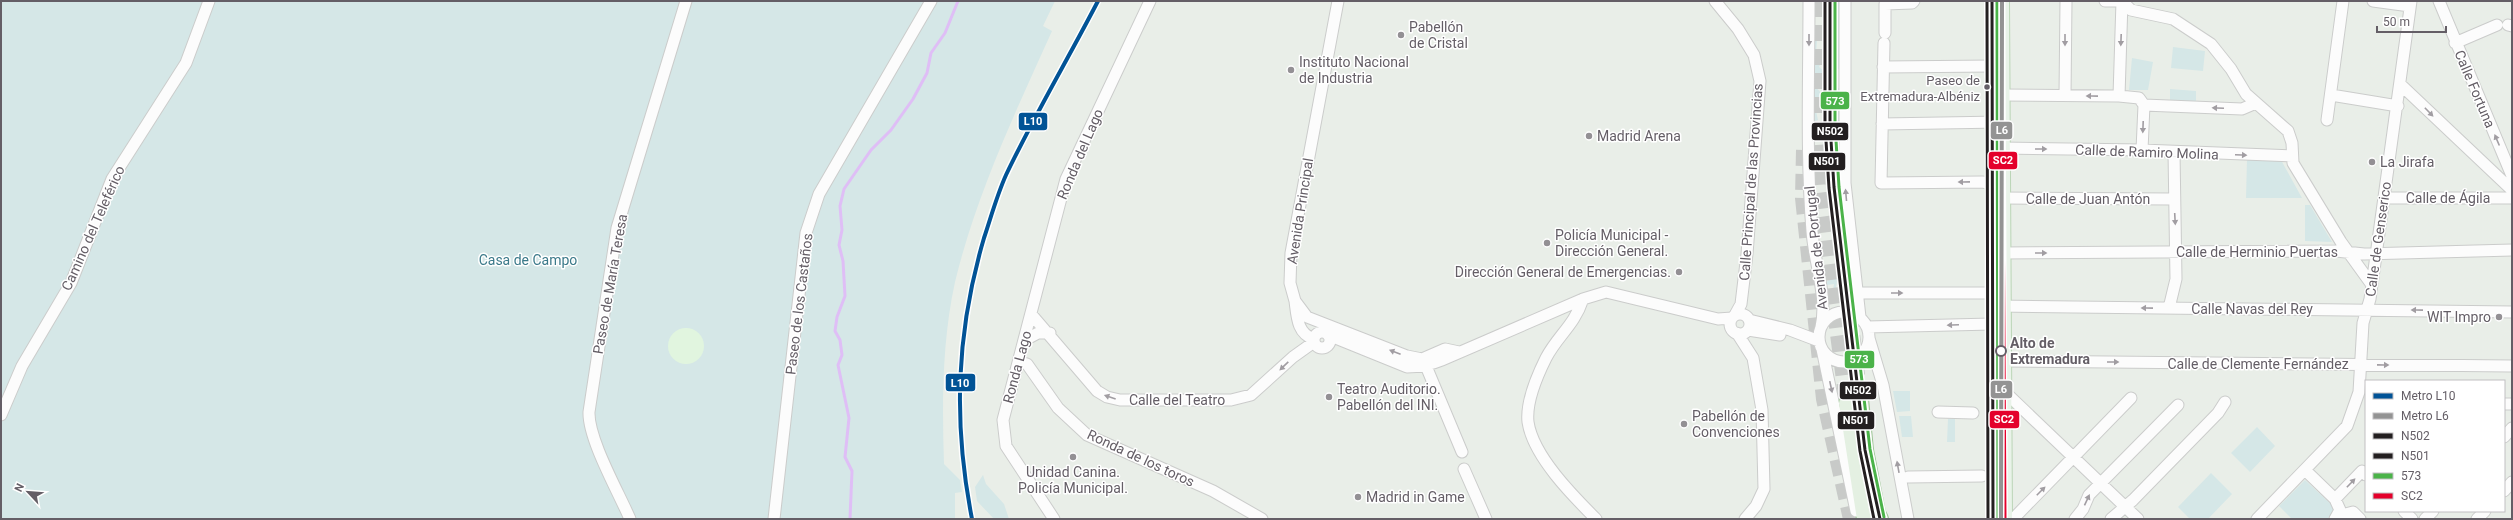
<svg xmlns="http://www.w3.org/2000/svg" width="2513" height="520" font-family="Roboto,sans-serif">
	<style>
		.green { fill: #d5e7e7 }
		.sand { fill: #e1f5df }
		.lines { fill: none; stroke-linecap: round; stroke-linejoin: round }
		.stream { stroke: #dfbef6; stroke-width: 3 }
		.highway-tunnel { stroke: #c8cac8; stroke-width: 16; stroke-dasharray: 16 8; stroke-linecap: butt }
		.minor-casing { stroke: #cbcccb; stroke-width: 13 }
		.major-casing { stroke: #bbd5b7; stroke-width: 16 }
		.highway-casing { stroke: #9dc596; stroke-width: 18 }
		.minor { stroke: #fcfcfc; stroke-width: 11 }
		.major { stroke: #e9f3e9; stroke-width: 14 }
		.highway { stroke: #e4f0e2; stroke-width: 16 }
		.bus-1-casing { stroke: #fff; stroke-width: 6 }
		.bus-2-casing { stroke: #fff; stroke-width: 6 }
		.bus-3-casing { stroke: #fff; stroke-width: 6 }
		.bus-4-casing { stroke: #fff; stroke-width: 6 }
		.bus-1 { stroke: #231f20; stroke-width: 3 }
		.bus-2 { stroke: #231f20; stroke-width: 3 }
		.bus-3 { stroke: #4bb349; stroke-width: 3 }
		.bus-4 { stroke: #e4002b; stroke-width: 3 }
		.metro-1-casing { stroke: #fff; stroke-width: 7 }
		.metro-2-casing { stroke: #fff; stroke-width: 7 }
		.metro-1 { stroke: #015396; stroke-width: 4 }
		.metro-2 { stroke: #939393; stroke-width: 4 }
		.oneway { fill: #a19da2 }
		.poi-dot { fill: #939094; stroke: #fff; stroke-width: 1.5 }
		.bus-dot { fill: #645e66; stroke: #fff; stroke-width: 1.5 }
		.stop-dot { fill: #fff; stroke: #645e66; stroke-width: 2 }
		.labels { text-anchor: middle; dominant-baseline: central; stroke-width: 3; stroke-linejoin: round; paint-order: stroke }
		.bus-label { font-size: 13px; fill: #645e66; stroke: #fff; text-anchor: end }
		.poi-label { font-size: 14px; fill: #645e66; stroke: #fff; text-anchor: start }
		.street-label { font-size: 14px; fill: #645e66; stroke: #fff }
		.park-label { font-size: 14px; fill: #3a7989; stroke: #fff }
		.stop-label { font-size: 14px; font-weight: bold; fill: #645e66; stroke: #fff; text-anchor: start }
		.line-badge { stroke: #fff; stroke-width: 1.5 }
		.badge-label { font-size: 11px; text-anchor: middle; font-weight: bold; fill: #fff }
	</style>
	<rect width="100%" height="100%" fill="#e9eee8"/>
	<path class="green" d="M 1,1 L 1055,1 L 1043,26 L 1052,31 C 1015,113 976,195 955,282 C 942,341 942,404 944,464 L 960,480 L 962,492 L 955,493 L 955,519 L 1,519 Z
		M 1832,1 L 1841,1 L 1841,70 L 1834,67 L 1838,58 L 1835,52 L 1838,43 L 1833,35 L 1836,32 L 1836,28 L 1831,24 L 1823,24 L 1823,13 L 1831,10 Z
		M 1814,41 L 1817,41 L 1816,53 L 1823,58 L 1819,67 L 1824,71 L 1821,82 L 1819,81 L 1814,85 L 1822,94 L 1818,101 L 1821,106 L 1816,111 L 1818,120 L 1812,122 Z
		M 2173,47 L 2205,51 L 2203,71 L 2171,68 Z
		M 2132,58 L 2153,62 L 2148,90 L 2129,90 Z
		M 1836,88 L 1840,88 L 1841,145 L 1836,144 L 1836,141 L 1829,137 L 1832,132 L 1826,123 L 1831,117 L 1829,111 L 1836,108 L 1831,100 L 1836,96 Z
		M 2170,89 L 2196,91 L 2196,104 L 2170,102 Z
		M 1826,143 L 1826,152 L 1832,154 L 1827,157 L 1827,163 L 1823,165 L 1813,159 L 1817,155 L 1814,149 L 1821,150 L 1823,144 Z
		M 2247,159 L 2281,160 L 2302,198 L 2246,198 Z
		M 1835,169 L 1841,170 L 1842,202 L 1834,202 L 1830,195 L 1834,191 L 1829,186 L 1829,179 L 1834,176 Z
		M 2305,205 L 2310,205 L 2332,242 L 2305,241 Z
		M 1835,268 L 1838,271 L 1835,277 L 1845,280 L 1846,283 L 1837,282 L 1835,293 L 1833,290 L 1834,284 L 1827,285 L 1825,283 L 1830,279 L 1827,274 L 1832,274 Z
		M 1893,391 L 1910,391 L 1910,411 L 1897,412 Z
		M 1899,416 L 1911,416 L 1913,437 L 1902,437 Z
		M 1948,419 L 1955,419 L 1955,442 L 1947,442 Z
		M 2257,427 L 2275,446 L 2250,472 L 2231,453 Z
		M 2211,473 L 2232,494 L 2208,519 L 2190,519 L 2178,507 Z
		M 983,475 L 986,484 L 1004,504 L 1009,519 L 994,519 L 977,501 L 975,487 Z
		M 2305,480 L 2334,507 L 2333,513 L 2327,519 L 2292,519 L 2279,506 Z"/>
	<path class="sand" d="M668 346a18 18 0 1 1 36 0a18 18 0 1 1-36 0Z"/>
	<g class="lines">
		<path class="stream" d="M 850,519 L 852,471 L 845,457 L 849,418 L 838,365 L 842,355 L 840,340 L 835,331 L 837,317 L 845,296 L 843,261 L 839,245 L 842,230 L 840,206 L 844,189 L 871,150 L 891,130 L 913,99 L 927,73 L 931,53 L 945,33 L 958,1"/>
		<path class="highway-tunnel" d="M 1816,1 L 1815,125 L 1819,188 L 1847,403
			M 1830,1 L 1830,125 L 1834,187 L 1860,399
			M 1804,150 L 1803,198 L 1824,399 L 1851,519"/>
		<g class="minor-casing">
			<path id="minor" d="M 1338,1 L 1291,253 L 1290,283 L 1295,301 L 1307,317 L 1407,356 L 1422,359 L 1445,349 L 1459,352
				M 1715,1 L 1738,29 L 1754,55 L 1760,81 L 1747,254 L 1741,304 L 1735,315
				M 1809,1 C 1809,78 1806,155 1812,231 C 1814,262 1828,297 1821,327
				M 1845,1 L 1845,183 L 1860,317
				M 2105,1 L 2122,1
				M 2122,1 L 2131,10 L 2173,19 L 2211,44 L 2231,69 L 2246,94 L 2288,131 L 2292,143 L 2293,163 L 2341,242 L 2372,285
				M 2373,1 L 2410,6
				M 2439,1 L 2512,176
				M 2508,25 L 2512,26
				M 1885,33 L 1885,4 L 1912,3 L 1914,1
				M 1884,43 L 1881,183 L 1982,182 L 2000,185
				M 2455,43 L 2497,25
				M 1883,67 L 1993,66
				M 2401,85 L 2512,190
				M 2002,95 L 2119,96 L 2139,98 L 2144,105 L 2242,109 L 2256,103
				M 2065,95 L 2066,1
				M 2331,95 L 2398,106
				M 2119,96 L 2122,1
				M 2327,120 L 2343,1
				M 1882,124 L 2000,122
				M 2002,148 L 2142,150 L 2292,156
				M 2142,150 L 2144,105
				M 2002,198 L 2173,199
				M 2384,198 L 2512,198
				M 2002,253 L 2336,251 L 2364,254 L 2512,250
				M 1858,293 L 2001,293
				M 1583,299 C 1574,326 1558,335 1546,358 C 1537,376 1526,403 1528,422 C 1533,456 1573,496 1596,519
				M 1295,301 C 1297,316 1297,334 1314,339
				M 1997,306 L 2512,312
				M 2169,308 L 2176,279 L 2174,152
				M1819 337a25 25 0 1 1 50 0a25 25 0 1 1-50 0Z
				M 1031,314 L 1097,391 L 1107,397 L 1120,400 L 1231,400 L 1251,395 L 1293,357 L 1314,342
				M1730 324a10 10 0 1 1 20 0a10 10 0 1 1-20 0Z
				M 1749,320 L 1790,330 L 1819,341
				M 1867,327 L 1992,324
				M 1748,330 L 1780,335
				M1314 340a8 8 0 1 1 16 0a8 8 0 1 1-16 0Z
				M 1737,333 L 1753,358 L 1762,410 L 1764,489 L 1756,506 L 1745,519
				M 1328,335 L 1407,367 C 1420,367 1430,365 1442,360 L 1583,299 L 1606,292 L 1718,319 L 1732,318
				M 1869,338 L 1883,385 L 1908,519
				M 1025,340 L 1038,333 L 1050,333
				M 1822,349 L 1856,511
				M 2004,361 L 2512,366
				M 1019,362 L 1027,364 L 1058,408 L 1087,435 L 1213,491 L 1262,519
				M 1426,366 L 1462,452
				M 2000,391 L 2004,391 L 2138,519
				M 2504,404 L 2512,404
				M 1938,412 L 1973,413
				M 1,415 L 22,366 L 71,283 L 112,179 L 186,63 L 209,1
				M 2504,437 L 2512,428
				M 1464,469 L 1486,519
				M 2305,470 L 2335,499 L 2340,510 L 2335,519
				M 1908,477 L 1982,476
				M 2504,491 L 2512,482
				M 2335,499 L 2362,471 L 2366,475
				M 2404,511 L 2412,519
				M 2338,516 L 2353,512 L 2360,519
				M 630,519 C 619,493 588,439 589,412 L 617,228 L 686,1
				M 774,519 L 806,233 L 819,194 L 931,1
				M 1054,519 L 1006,446 L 1003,420 L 1066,179 L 1150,1
				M 2013,519 L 2131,398
				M 2075,519 L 2083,509 L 2089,495 L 2178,405
				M 2111,519 L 2133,500 L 2218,413 L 2225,402
				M 2257,519 L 2347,426 L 2359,392 L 2363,323 L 2370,299 L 2411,1
				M 2425,519 L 2433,511
				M 2477,519 L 2485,511"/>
		</g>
		<g class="major-casing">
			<path id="major" d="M 2002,1 L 2005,519
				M 1992,81 L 1994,519"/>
		</g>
		<g class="highway-casing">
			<path id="highway" d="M 1860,399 L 1865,450 L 1877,513 L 1880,519
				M 1847,403 L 1865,519"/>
		</g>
		<use href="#minor" class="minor"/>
		<use href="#major" class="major"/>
		<use href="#highway" class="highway"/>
		<g class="bus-1-casing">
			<path id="bus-1" d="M 1830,1 L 1830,125 L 1834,187 L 1865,450 L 1880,519
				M 1992,1 L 1993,519"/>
		</g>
		<g class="bus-2-casing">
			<path id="bus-2" d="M 1825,1 L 1825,125 L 1829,188 L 1860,451 L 1874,519
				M 1987,1 L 1988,519"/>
		</g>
		<g class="bus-3-casing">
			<path id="bus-3" d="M 1835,1 L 1835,125 L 1839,187 L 1870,449 L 1884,517
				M 1997,1 L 1998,519"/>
		</g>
		<g class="bus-4-casing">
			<path id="bus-4" d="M 2002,1 L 2005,519"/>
		</g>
		<use href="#bus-1" class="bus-1"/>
		<use href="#bus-2" class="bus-2"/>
		<use href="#bus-3" class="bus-3"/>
		<use href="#bus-4" class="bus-4"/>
		<g class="metro-1-casing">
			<path id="metro-1" d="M 972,519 C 953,422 956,333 984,238 C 991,217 997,195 1006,175 C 1034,116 1068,59 1098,1"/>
		</g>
		<g class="metro-2-casing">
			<path id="metro-2" d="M 2001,519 L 2002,1"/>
		</g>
		<use href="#metro-1" class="metro-1"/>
		<use href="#metro-2" class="metro-2"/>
	</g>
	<defs><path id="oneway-solid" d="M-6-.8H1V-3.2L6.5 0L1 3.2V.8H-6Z"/></defs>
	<g class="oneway">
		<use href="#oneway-solid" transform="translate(1809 40) rotate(90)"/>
		<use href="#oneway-solid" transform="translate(2065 40) rotate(90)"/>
		<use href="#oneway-solid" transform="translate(2121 40) rotate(92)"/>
		<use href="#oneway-solid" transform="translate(2092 96) rotate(-179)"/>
		<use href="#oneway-solid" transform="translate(2218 108) rotate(-178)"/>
		<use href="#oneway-solid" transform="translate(2429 112) rotate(46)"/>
		<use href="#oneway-solid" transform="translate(2143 127) rotate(92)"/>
		<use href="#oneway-solid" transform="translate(2497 140) rotate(-113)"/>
		<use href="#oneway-solid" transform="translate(2041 149)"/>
		<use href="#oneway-solid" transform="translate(2241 155) rotate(2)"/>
		<use href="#oneway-solid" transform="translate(1964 182) rotate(179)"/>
		<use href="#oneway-solid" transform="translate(1846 195) rotate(-95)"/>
		<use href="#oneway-solid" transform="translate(2175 219) rotate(87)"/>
		<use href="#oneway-solid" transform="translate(2041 253)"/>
		<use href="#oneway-solid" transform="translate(1897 293)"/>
		<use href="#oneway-solid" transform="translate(2147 308) rotate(-179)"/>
		<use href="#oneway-solid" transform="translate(2417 310) rotate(-179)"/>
		<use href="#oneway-solid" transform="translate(1953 325) rotate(178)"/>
		<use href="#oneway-solid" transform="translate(1395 352) rotate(-159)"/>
		<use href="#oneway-solid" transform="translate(2113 362)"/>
		<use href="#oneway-solid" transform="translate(2383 365) rotate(1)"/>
		<use href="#oneway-solid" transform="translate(1284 366) rotate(136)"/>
		<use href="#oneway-solid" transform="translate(1831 387) rotate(78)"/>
		<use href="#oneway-solid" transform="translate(1110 397) rotate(-161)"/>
		<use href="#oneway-solid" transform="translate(1898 467) rotate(-100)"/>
		<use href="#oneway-solid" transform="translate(2351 483) rotate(-46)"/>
		<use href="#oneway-solid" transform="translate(2041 491) rotate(-45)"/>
		<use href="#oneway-solid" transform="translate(2087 500) rotate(-65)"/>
	</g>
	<g class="poi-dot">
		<circle cx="1401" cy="35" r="4"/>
		<circle cx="1291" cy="70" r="4"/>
		<circle cx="1589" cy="136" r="4"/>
		<circle cx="2372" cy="162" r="4"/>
		<circle cx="1547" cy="243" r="4"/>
		<circle cx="1679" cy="272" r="4"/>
		<circle cx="2499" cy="317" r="4"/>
		<circle cx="1329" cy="397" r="4"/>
		<circle cx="1684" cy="424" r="4"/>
		<circle cx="1073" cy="457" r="4"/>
		<circle cx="1358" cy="497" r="4"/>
	</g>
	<circle class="bus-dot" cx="1987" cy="87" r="3.5"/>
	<circle class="stop-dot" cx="2001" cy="351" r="5"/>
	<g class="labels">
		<g class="bus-label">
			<text x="1980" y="80">Paseo de<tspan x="1980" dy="16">Extremadura-Albéniz</tspan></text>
		</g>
		<g class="poi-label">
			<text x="1409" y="27">Pabellón<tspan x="1409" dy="16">de Cristal</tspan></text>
			<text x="1299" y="62">Instituto Nacional<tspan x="1299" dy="16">de Industria</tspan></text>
			<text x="1597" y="136">Madrid Arena</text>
			<text x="2380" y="162">La Jirafa</text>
			<text x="1555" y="235">Policía Municipal -<tspan x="1555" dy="16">Dirección General.</tspan></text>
			<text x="1671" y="272" text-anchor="end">Dirección General de Emergencias.</text>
			<text x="2491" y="317" text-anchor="end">WIT Impro</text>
			<text x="1337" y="389">Teatro Auditorio.<tspan x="1337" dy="16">Pabellón del INI.</tspan></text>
			<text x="1692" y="416">Pabellón de<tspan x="1692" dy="16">Convenciones</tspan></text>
			<text x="1073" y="472" text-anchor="middle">Unidad Canina.<tspan x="1073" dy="16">Policía Municipal.</tspan></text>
			<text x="1366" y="497">Madrid in Game</text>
		</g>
		<g class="street-label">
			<text transform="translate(2475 89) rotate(67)">Calle Fortuna</text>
			<text transform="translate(2147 152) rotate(2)">Calle de Ramiro Molina</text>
			<text transform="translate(1080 154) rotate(-67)">Ronda del Lago</text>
			<text transform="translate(1751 182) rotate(-86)">Calle Principal de las Provincias</text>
			<text x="2448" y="198">Calle de Ágila</text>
			<text x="2088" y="199">Calle de Juan Antón</text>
			<text transform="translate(1300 211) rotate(-81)">Avenida Principal</text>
			<text transform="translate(93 228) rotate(-66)">Camino del Teleférico</text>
			<text transform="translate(2378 239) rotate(-82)">Calle de Genserico</text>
			<text transform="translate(1816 248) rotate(-96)">Avenida de Portugal</text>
			<text x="2257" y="252">Calle de Herminio Puertas</text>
			<text transform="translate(610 284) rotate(-80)">Paseo de María Teresa</text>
			<text transform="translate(799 304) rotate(-83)">Paseo de los Castaños</text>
			<text x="2252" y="309">Calle Navas del Rey</text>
			<text x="2258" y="364">Calle de Clemente Fernández</text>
			<text transform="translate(1017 367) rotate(-75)">Ronda Lago</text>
			<text x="1177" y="400">Calle del Teatro</text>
			<text transform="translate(1141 458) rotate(25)">Ronda de los toros</text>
		</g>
		<g class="park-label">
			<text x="528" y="260">Casa de Campo</text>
		</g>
		<g class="stop-label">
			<text x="2010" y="343">Alto de<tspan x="2010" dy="16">Extremadura</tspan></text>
		</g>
	</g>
	<g class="line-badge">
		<rect x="1820" y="91" width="30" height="19" rx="4" fill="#4bb349"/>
		<rect x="1018" y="112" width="30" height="19" rx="4" fill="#015396"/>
		<rect x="1990" y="121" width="23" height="19" rx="4" fill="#939393"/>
		<rect x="1811" y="122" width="38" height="19" rx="4" fill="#231f20"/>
		<rect x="1988" y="151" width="30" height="19" rx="4" fill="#e4002b"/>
		<rect x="1808" y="152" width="38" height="19" rx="4" fill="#231f20"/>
		<rect x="1844" y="350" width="31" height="19" rx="4" fill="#4bb349"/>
		<rect x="945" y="373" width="31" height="19" rx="4" fill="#015396"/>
		<rect x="1990" y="380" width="23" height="19" rx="4" fill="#939393"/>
		<rect x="1839" y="381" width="38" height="19" rx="4" fill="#231f20"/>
		<rect x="1989" y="410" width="31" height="19" rx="4" fill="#e4002b"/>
		<rect x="1837" y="411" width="38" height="19" rx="4" fill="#231f20"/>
	</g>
	<g class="badge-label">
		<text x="1835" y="105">573</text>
		<text x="1033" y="125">L10</text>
		<text x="2002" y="134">L6</text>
		<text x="1830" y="135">N502</text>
		<text x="2003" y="164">SC2</text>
		<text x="1827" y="165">N501</text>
		<text x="1859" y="363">573</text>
		<text x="960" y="387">L10</text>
		<text x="2001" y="393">L6</text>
		<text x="1858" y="394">N502</text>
		<text x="2004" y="423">SC2</text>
		<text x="1856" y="424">N501</text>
	</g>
	<rect width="2513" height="520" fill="none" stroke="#645e66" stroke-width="4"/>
	<rect x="2365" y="380" width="140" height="132" fill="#ffffff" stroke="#c1bfc2"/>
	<rect x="2373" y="393" width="20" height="6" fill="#015396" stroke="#c1bfc2"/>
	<text x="2401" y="400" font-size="12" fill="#645e66">Metro L10</text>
	<rect x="2373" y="413" width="20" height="6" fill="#939393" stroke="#c1bfc2"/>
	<text x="2401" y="420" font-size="12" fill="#645e66">Metro L6</text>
	<rect x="2373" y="433" width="20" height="6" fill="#231f20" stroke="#c1bfc2"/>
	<text x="2401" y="440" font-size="12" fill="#645e66">N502</text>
	<rect x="2373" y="453" width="20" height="6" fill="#231f20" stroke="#c1bfc2"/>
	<text x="2401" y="460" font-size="12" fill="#645e66">N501</text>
	<rect x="2373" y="473" width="20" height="6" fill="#4bb349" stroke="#c1bfc2"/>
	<text x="2401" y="480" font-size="12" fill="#645e66">573</text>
	<rect x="2373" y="493" width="20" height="6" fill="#e4002b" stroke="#c1bfc2"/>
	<text x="2401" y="500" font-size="12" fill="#645e66">SC2</text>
	<g transform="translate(28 492) rotate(296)" stroke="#ffffff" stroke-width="3" paint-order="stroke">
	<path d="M0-3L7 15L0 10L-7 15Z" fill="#645e66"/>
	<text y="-6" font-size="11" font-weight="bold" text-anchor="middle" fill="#645e66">N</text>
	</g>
	<path d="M2377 26v6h69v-6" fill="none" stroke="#645e66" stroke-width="2"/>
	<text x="2383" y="26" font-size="12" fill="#645e66" stroke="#ffffff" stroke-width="3" paint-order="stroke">50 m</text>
</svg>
